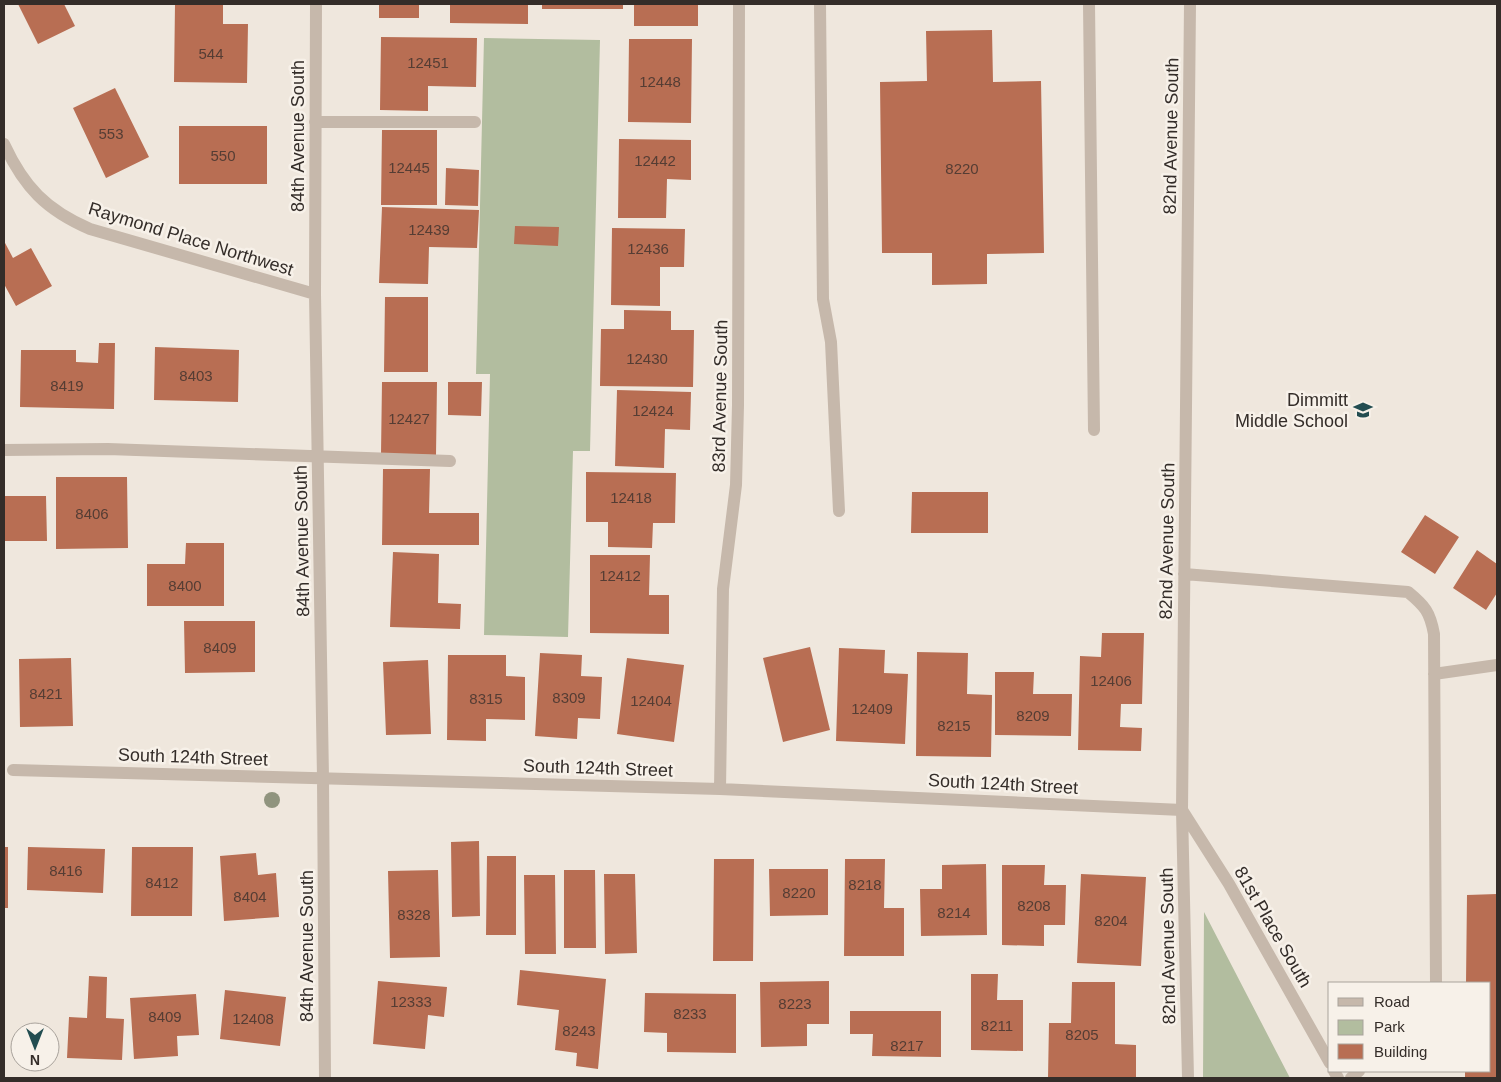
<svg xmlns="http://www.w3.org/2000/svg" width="1501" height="1082" font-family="Arial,sans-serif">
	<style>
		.green { fill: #b2bd9f }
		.building { fill: #b86e53 }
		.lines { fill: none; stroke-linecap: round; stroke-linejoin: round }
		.minor { stroke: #c6b8ab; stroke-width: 12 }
		.tree { fill: #90947e }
		.labels { text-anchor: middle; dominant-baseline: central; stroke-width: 5; stroke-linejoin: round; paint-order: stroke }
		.number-label { font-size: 15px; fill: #553d34 }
		.street-label { font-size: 18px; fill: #342d29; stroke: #f7f1e9 }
		.poi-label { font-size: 18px; fill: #342d29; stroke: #f7f1e9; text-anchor: end }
	</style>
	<rect width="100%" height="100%" fill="#efe7dd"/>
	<path class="green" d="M 484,38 L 600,40 L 590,451 L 573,451 L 568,637 L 484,635 L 490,374 L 476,374 Z
		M 1204,912 L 1290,1078 L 1203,1078 Z"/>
	<path class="building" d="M 18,4 L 64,4 L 75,26 L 38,44 Z
		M 175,4 L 223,5 L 223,24 L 248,24 L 247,83 L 174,82 Z
		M 379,4 L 419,4 L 419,18 L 379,18 Z
		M 450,4 L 528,4 L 528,24 L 450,23 Z
		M 542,4 L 623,4 L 623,9 L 542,9 Z
		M 634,4 L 698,4 L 698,26 L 634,26 Z
		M 992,30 L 993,82 L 1041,81 L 1044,253 L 987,254 L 987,284 L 932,285 L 932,253 L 882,253 L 880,82 L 927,81 L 926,31 Z
		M 381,37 L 477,38 L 476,87 L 428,86 L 428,111 L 380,110 Z
		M 629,39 L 692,39 L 691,123 L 628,122 Z
		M 115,88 L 149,157 L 106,178 L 73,108 Z
		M 179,126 L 267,126 L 267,184 L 179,184 Z
		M 382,130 L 437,130 L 437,205 L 381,205 Z
		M 619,139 L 691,140 L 691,180 L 667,179 L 666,218 L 618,218 Z
		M 446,168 L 479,170 L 478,206 L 445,205 Z
		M 382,207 L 479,210 L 477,248 L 429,247 L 428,284 L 379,283 Z
		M 515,226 L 559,227 L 558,246 L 514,244 Z
		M 612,228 L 685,229 L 684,267 L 660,267 L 660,306 L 611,305 Z
		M 4,241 L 13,258 L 31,248 L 52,286 L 16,306 L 4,284 Z
		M 385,297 L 428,297 L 428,372 L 384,372 Z
		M 624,310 L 671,311 L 671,330 L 694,330 L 693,387 L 600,386 L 601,329 L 624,329 Z
		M 99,343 L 115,343 L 114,409 L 20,407 L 21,350 L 76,350 L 76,362 L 98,363 Z
		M 155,347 L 239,350 L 238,402 L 154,400 Z
		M 382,382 L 437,382 L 436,455 L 381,454 Z
		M 448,382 L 482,382 L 481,416 L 448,415 Z
		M 617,390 L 691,392 L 690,430 L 665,429 L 664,468 L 615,466 Z
		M 383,469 L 430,469 L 429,513 L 479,513 L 479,545 L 382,545 Z
		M 586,472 L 676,473 L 675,523 L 653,523 L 652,548 L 608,547 L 608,522 L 586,522 Z
		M 56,477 L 127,477 L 128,548 L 56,549 Z
		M 912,492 L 988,492 L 988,533 L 911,533 Z
		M 4,496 L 46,496 L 47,541 L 4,541 Z
		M 1425,515 L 1459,537 L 1435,574 L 1401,552 Z
		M 186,543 L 224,543 L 224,606 L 147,606 L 147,564 L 185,564 Z
		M 1477,550 L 1497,564 L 1497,593 L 1486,610 L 1453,588 Z
		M 393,552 L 439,554 L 438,603 L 461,604 L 460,629 L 390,627 Z
		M 590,555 L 650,555 L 649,595 L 669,595 L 669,634 L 590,633 Z
		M 184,621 L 255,621 L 255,672 L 185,673 Z
		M 1102,633 L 1144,633 L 1142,704 L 1121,704 L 1120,727 L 1142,728 L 1141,751 L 1078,750 L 1080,656 L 1101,657 Z
		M 810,647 L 830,730 L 783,742 L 763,658 Z
		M 839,648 L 885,650 L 884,673 L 908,674 L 905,744 L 836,741 Z
		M 917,652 L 968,653 L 967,694 L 992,695 L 991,757 L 916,756 Z
		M 540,653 L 582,655 L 581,676 L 602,677 L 600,719 L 578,718 L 577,739 L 535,736 Z
		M 448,655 L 506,655 L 506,676 L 525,677 L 525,720 L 486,719 L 486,741 L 447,740 Z
		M 71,658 L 73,726 L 20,727 L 19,659 Z
		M 627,658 L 684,665 L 674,742 L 617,734 Z
		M 428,660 L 431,734 L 386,735 L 383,662 Z
		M 995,672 L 1034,672 L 1033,694 L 1072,694 L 1071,736 L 995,735 Z
		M 479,841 L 480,916 L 452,917 L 451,842 Z
		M 4,847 L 8,847 L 8,908 L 4,908 Z
		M 28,847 L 105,849 L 103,893 L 27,890 Z
		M 132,847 L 193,847 L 192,916 L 131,916 Z
		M 256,853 L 258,875 L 276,873 L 279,917 L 224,921 L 220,856 Z
		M 487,856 L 516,856 L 516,935 L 486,935 Z
		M 714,859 L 754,859 L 753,961 L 713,961 Z
		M 845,859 L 885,859 L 884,908 L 904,908 L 904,956 L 844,956 Z
		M 986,864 L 987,935 L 921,936 L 920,889 L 942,889 L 942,865 Z
		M 1002,865 L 1045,865 L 1044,885 L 1066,885 L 1065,925 L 1044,925 L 1044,946 L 1002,945 Z
		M 769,869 L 828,869 L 828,915 L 770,916 Z
		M 438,870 L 440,957 L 390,958 L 388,871 Z
		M 564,870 L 595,870 L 596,948 L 564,948 Z
		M 604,874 L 635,874 L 637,953 L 605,954 Z
		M 1081,874 L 1146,877 L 1141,966 L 1077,963 Z
		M 524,875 L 555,875 L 556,954 L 525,954 Z
		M 1497,894 L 1497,1078 L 1465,1078 L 1465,1071 L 1490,1071 L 1490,983 L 1466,983 L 1467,895 Z
		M 520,970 L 606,979 L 598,1069 L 576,1066 L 577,1053 L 555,1050 L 559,1010 L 517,1005 Z
		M 971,974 L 998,974 L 997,1000 L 1023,1000 L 1023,1051 L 971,1050 Z
		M 89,976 L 107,977 L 106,1018 L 124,1019 L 122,1060 L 67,1058 L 69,1017 L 87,1018 Z
		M 378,981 L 447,987 L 444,1017 L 428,1015 L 425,1049 L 373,1044 Z
		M 829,981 L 829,1024 L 807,1024 L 807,1046 L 761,1047 L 760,982 Z
		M 1072,982 L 1115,982 L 1115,1044 L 1136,1045 L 1136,1078 L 1048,1078 L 1049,1023 L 1071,1023 Z
		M 225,990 L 286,997 L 280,1046 L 220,1039 Z
		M 645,993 L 736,994 L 736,1053 L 667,1052 L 667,1033 L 644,1032 Z
		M 196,994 L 199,1035 L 177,1036 L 178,1056 L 134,1059 L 130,998 Z
		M 850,1011 L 941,1011 L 941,1057 L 872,1056 L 873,1034 L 850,1034 Z"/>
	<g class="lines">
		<path class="minor" d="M 316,4 L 315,294 L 323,778 L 325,1078
			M 820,4 L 823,299 L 831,342 L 839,511
			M 1089,4 L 1094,430
			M 315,122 L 475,122
			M 4,144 C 24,187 46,210 90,229 L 315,294
			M 4,450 L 108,449 L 450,461
			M 1184,574 L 1408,592 C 1425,606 1430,612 1434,634 L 1436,983
			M 1434,674 L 1497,665
			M 13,770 L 720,789 L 1182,810
			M 720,789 L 723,589 L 736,485 L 738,405 L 739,4
			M 1182,810 L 1229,884 L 1330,1063
			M 1334,1071 L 1338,1078
			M 1188,1078 L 1182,810 L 1190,4
			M 1351,1078 L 1359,1071"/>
	</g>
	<circle class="tree" cx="272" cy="800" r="8"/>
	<defs>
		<g id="school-bare" transform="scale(1.5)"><path d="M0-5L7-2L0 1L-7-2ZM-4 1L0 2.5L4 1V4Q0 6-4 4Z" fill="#234d51" stroke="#f7f1e9" stroke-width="2.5" paint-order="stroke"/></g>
	</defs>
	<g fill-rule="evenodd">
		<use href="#school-bare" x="1363" y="410"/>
	</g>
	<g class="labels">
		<g class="number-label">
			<text x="211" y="53">544</text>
			<text x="428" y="62">12451</text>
			<text x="660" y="81">12448</text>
			<text x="111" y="133">553</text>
			<text x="223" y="155">550</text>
			<text x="655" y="160">12442</text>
			<text x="409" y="167">12445</text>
			<text x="962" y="168">8220</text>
			<text x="429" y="229">12439</text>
			<text x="648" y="248">12436</text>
			<text x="647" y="358">12430</text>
			<text x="196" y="375">8403</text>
			<text x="67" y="385">8419</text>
			<text x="653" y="410">12424</text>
			<text x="409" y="418">12427</text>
			<text x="631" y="497">12418</text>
			<text x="92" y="513">8406</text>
			<text x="620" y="575">12412</text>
			<text x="185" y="585">8400</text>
			<text x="220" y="647">8409</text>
			<text x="1111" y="680">12406</text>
			<text x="46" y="693">8421</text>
			<text x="569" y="697">8309</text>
			<text x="486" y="698">8315</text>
			<text x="651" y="700">12404</text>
			<text x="872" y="708">12409</text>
			<text x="1033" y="715">8209</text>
			<text x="954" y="725">8215</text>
			<text x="66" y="870">8416</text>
			<text x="162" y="882">8412</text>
			<text x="865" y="884">8218</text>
			<text x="799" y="892">8220</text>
			<text x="250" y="896">8404</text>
			<text x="1034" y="905">8208</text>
			<text x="954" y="912">8214</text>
			<text x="414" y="914">8328</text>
			<text x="1111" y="920">8204</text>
			<text x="411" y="1001">12333</text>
			<text x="795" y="1003">8223</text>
			<text x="690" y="1013">8233</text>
			<text x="165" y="1016">8409</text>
			<text x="253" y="1018">12408</text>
			<text x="997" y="1025">8211</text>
			<text x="579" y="1030">8243</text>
			<text x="1082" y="1034">8205</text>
			<text x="907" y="1045">8217</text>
		</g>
		<g class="street-label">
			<text transform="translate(298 136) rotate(-90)">84th Avenue South</text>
			<text transform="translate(1171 136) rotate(-89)">82nd Avenue South</text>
			<text transform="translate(191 239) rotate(17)">Raymond Place Northwest</text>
			<text transform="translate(720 396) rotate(-89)">83rd Avenue South</text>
			<text transform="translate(302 541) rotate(-91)">84th Avenue South</text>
			<text transform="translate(1167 541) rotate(-89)">82nd Avenue South</text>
			<text transform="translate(193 757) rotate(2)">South 124th Street</text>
			<text transform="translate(598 768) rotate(2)">South 124th Street</text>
			<text transform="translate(1003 784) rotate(3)">South 124th Street</text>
			<text transform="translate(1273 927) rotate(60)">81st Place South</text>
			<text transform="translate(307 946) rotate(-90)">84th Avenue South</text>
			<text transform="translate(1168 946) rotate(-91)">82nd Avenue South</text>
		</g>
		<g class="poi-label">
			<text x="1348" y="400">Dimmitt<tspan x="1348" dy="21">Middle School</tspan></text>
		</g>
	</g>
	<rect width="1501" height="1082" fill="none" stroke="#342d29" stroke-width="10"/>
	<rect x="1328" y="982" width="162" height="90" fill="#f7f1e9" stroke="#a9a39c"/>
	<rect x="1338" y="998" width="25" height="8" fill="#c6b8ab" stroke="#a9a39c"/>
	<text x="1374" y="1007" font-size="15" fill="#342d29">Road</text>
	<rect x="1338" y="1020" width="25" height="15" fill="#b2bd9f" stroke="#a9a39c"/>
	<text x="1374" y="1032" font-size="15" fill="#342d29">Park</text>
	<rect x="1338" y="1044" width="25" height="15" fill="#b86e53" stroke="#a9a39c"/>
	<text x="1374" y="1057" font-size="15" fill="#342d29">Building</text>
	<g transform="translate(35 1047) rotate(180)"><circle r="24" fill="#f7f1e9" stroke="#a9a39c"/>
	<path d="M0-4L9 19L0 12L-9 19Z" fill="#234d51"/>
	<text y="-8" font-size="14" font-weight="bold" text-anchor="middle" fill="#342d29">N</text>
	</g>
</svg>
